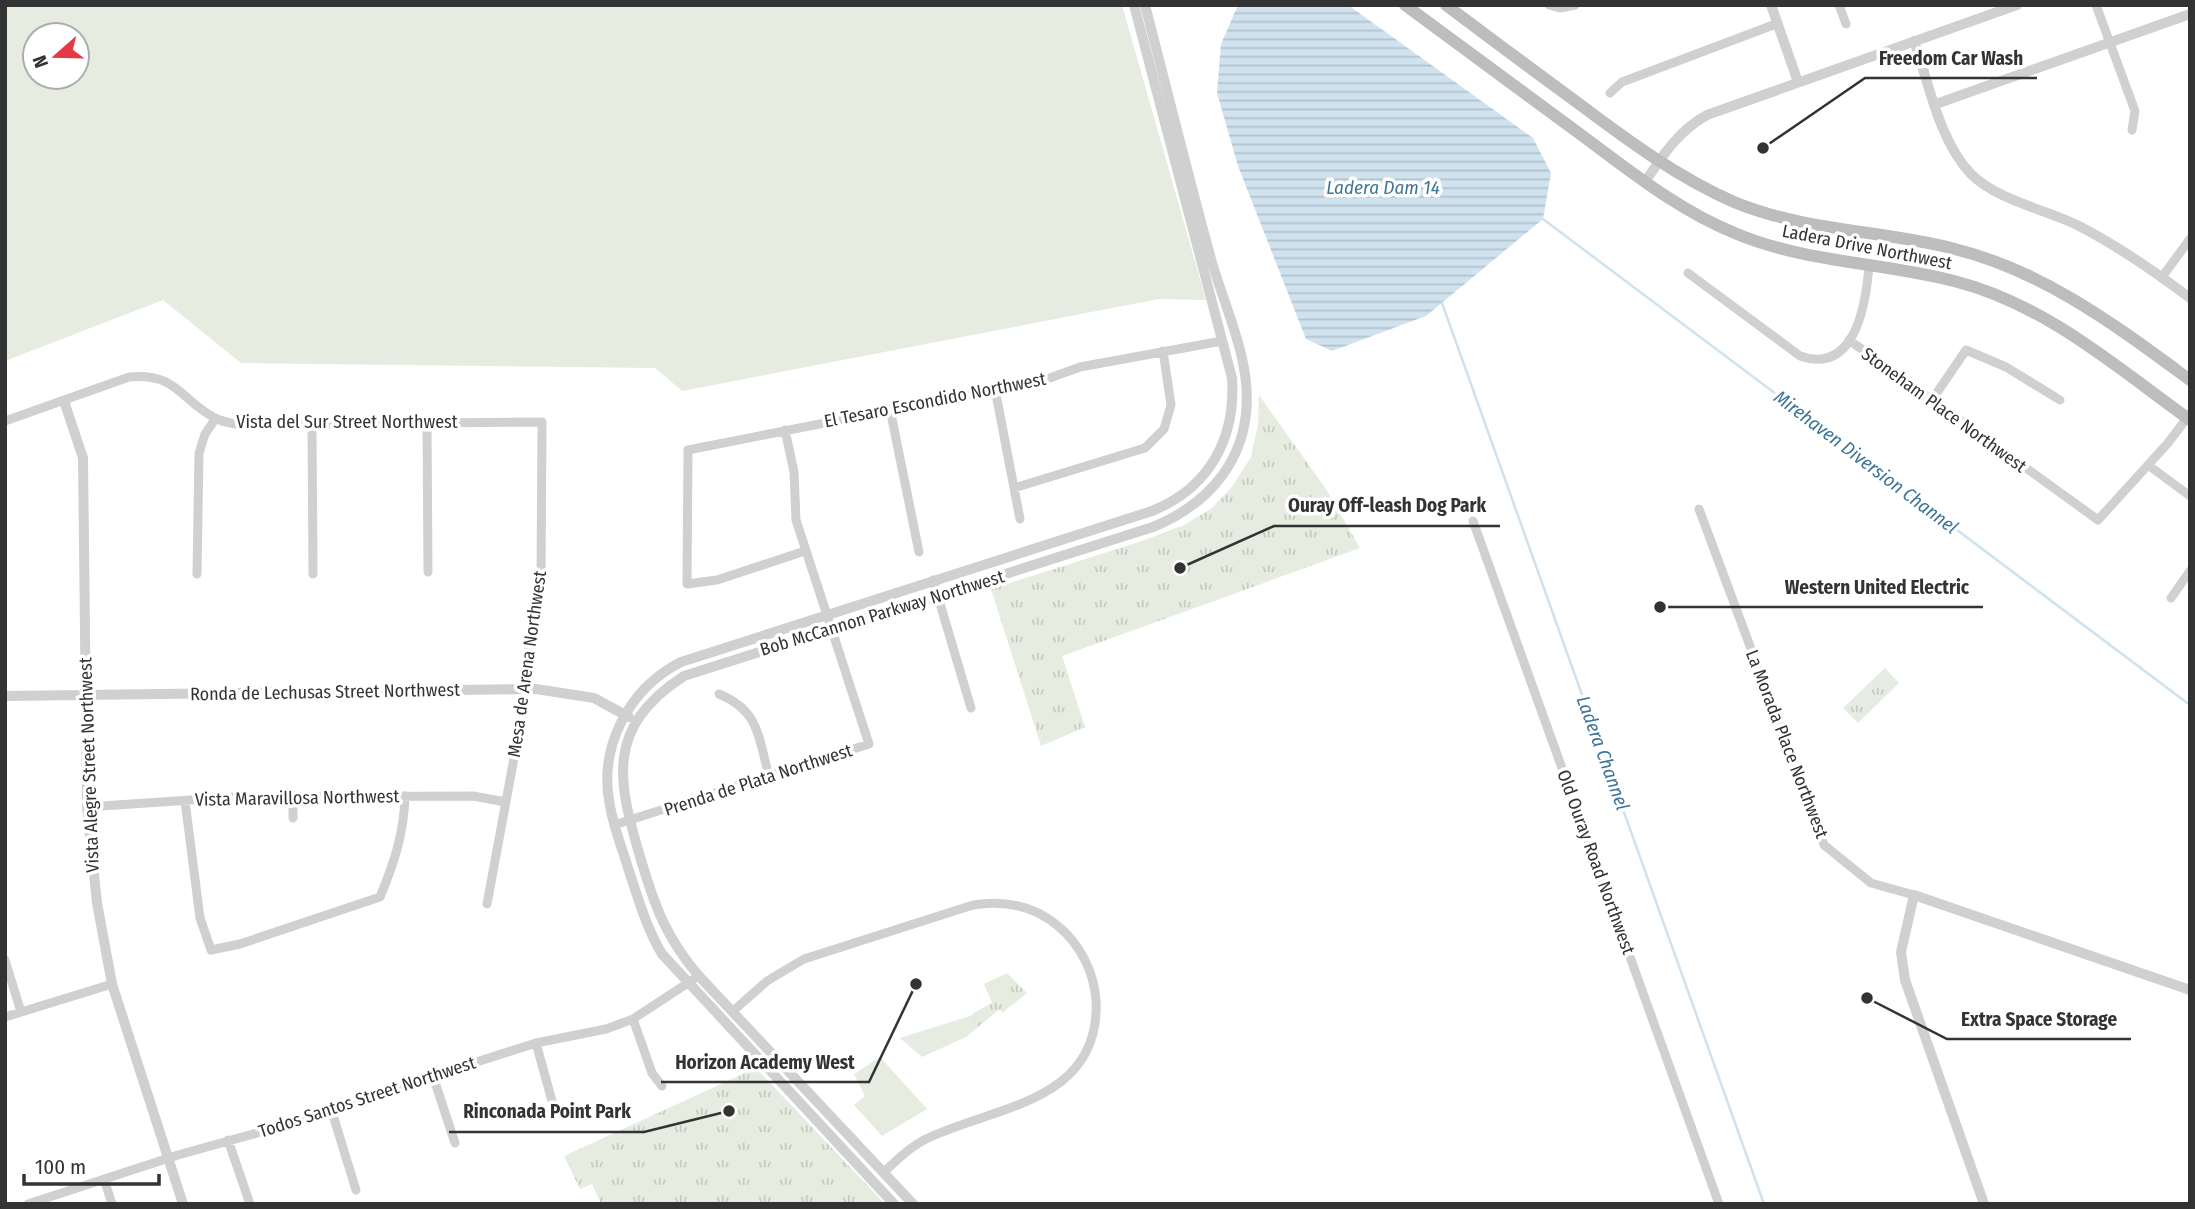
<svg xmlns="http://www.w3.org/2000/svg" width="2195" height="1209" font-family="'Fira Sans Condensed',sans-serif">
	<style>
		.grass { fill: #e6ecdf; fill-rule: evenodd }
		.park { fill: url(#park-tufts) }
		.water { fill: url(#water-rules) }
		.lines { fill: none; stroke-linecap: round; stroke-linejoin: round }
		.stream { stroke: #cfe2ee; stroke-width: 2.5 }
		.minor { stroke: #d0d0d0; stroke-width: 9 }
		.tertiary { stroke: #d0d0d0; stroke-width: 10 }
		.secondary { stroke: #bdbdbd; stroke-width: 12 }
		.labels { text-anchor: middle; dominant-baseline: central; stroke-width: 7; stroke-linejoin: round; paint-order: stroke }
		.street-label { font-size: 18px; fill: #333; stroke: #fff }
		.water-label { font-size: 19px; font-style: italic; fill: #3f7597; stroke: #fff }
		.leader { fill: none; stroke: #333; stroke-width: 2.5 }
		.callout-dot { fill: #333; stroke: #fff; stroke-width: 2.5 }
		.callout-label { font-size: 19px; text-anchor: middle; font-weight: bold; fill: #333; stroke: #fff; stroke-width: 7; stroke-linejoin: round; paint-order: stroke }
	</style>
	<defs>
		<pattern id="park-tufts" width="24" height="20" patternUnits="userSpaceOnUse" patternTransform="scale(1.75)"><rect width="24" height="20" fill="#e6ecdf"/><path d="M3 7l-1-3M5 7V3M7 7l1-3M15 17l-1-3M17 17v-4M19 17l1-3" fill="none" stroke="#c6cbc0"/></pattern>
		<pattern id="water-rules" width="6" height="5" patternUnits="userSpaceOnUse" patternTransform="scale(1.75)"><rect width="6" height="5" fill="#cfe2ee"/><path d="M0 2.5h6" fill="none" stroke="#b2c2cd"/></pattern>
	</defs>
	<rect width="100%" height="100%" fill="#fff"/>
	<path class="grass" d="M 5,5 L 1122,5 L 1206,300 L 1159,299 L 682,391 L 655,368 L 241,363 L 163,300 L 5,361 ZM 35,35 L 77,35 L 77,77 L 35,77 Z
		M 973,1015 L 978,1027 L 966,1037 L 922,1057 L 900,1038 Z
		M 880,1057 L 927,1109 L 882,1136 L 854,1105 L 865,1096 L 854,1074 Z"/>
	<path class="park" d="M 1259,395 L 1326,489 L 1360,548 L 1062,656 L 1085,727 L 1041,746 L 991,589 L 1142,541 L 1184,525 L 1212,508 L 1232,487 L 1251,457 L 1258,424 Z
		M 1885,668 L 1899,683 L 1858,723 L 1843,708 Z
		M 1007,973 L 1027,993 L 1002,1013 L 1000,1009 L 978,1027 L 972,1014 L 992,1003 L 984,984 Z
		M 756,1068 L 885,1204 L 601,1204 L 592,1184 L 580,1189 L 564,1156 Z"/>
	<path class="water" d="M 1238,5 L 1348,5 L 1533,138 L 1551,173 L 1543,219 L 1426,316 L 1332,351 L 1306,339 L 1238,166 L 1217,93 L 1221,44 Z"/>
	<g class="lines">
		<path class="stream" d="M 1543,219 L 2190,705
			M 1442,303 L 1764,1204"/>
		<path class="minor" d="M 1549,5 L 1560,8 L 1575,5
			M 1839,5 L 1846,24
			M 2096,5 L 2135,111 L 2132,130
			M 1610,93 L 1622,82 L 1776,24
			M 1688,273 L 1800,356 C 1855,375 1866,305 1869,265
			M 2162,277 L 2190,239
			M 1849,340 L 2098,520 L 2168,443 L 2190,414
			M 995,389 L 1020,519
			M 1932,400 L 1966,350 L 2006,367 L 2060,400
			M 890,409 L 919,552
			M 5,421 L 129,377 C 178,372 181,402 217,419 C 224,422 232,423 239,425 L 542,422 L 541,581 L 529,640 L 524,704 L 487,904
			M 427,423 L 428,572
			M 312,424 L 313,574
			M 2148,465 L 2190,496
			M 1014,488 L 1145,448 L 1164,429 L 1171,405 L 1163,351
			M 1699,509 L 1824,845 L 1871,883 L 1914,895
			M 1473,521 L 1719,1204
			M 805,551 L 717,580 L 687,584 L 688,450 L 1047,379 L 1080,367 L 1222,341
			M 197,574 L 199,453 L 205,434 L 216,418
			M 933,580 L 971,708
			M 2171,598 L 2190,571
			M 719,694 C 760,711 758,737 769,776
			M 293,797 L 293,818
			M 185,801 L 200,918 L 211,950 L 240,944 L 380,897 C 394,863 404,834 405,796
			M 87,807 L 235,797 L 473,796 L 506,802
			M 614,825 L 869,744 L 796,520 L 794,472 L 785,430
			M 5,960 L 21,1012
			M 733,1011 L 767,981 L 804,959 L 973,905 C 1004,900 1034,906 1058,926 C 1080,944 1094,972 1096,1000 C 1101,1103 994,1106 926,1139 C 910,1147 897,1160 884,1172
			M 5,1017 L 112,984
			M 633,1019 L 652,1073 L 662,1086
			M 536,1043 L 552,1101
			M 433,1076 L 455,1143
			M 332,1112 L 356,1190
			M 228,1140 L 250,1204
			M 104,1179 L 112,1204
			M 28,1204 L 178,1155 L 332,1112 L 377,1094 L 536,1043 L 606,1029 L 633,1019 L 694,979"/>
		<path class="tertiary" d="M 1771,5 L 1798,82
			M 1914,41 C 1929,83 1939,141 1971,174 C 1997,200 2044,209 2077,225 C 2117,245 2154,271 2190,298
			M 1936,104 L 2190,14
			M 1645,182 C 1663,155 1678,131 1707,115 L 2017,5
			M 64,401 L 83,458 L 87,807 L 97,903 L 112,984 L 183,1204
			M 5,696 L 536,689 L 594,698 L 629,717
			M 894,1204 L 662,954 C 646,927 638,898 628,868 C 622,848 614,828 610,806 C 598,748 628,689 681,662 L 1152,511 C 1209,488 1236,439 1232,378 L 1134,5
			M 913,1204 L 698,975 C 666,937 655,907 641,860 C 618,782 604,728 684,676 L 1153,527 C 1202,507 1240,469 1246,414 C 1252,361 1225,309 1211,259 C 1188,175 1167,90 1145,5
			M 1984,1204 L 1905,980 L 1901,952 L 1914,895 L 2190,990"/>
		<path class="secondary" d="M 1405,5 C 1464,48 1522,91 1580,134 C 1630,171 1679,211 1737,234 C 1807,263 1881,262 1954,281 C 2045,304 2115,366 2190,420
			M 1446,5 C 1491,39 1537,73 1582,106 C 1630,142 1679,178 1734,202 C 1804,231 1879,230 1951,248 C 2043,270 2115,325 2190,380"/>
	</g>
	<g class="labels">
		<g class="street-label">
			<text transform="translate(1867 247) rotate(11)">Ladera Drive Northwest</text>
			<text transform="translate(935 400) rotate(-11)">El Tesaro Escondido Northwest</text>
			<text transform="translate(1944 410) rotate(36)">Stoneham Place Northwest</text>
			<text x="347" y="422">Vista del Sur Street Northwest</text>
			<text transform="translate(882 613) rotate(-17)">Bob McCannon Parkway Northwest</text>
			<text transform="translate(527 664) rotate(-82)">Mesa de Arena Northwest</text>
			<text transform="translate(325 692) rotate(-1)">Ronda de Lechusas Street Northwest</text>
			<text transform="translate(1787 744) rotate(69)">La Morada Place Northwest</text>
			<text transform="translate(89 765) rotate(-92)">Vista Alegre Street Northwest</text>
			<text transform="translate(758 780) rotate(-18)">Prenda de Plata Northwest</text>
			<text transform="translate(297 798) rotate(-1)">Vista Maravillosa Northwest</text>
			<text transform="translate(1596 862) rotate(70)">Old Ouray Road Northwest</text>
			<text transform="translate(367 1097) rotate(-18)">Todos Santos Street Northwest</text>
		</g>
		<g class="water-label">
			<text x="1383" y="187">Ladera Dam 14</text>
			<text transform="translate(1866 462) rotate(37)">Mirehaven Diversion Channel</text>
			<text transform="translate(1603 753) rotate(70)">Ladera Channel</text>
		</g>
	</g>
	<path class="leader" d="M1763 148L1865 78H2037M1180 568L1274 526H1500M1660 607L1771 607H1983M1867 998L1947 1039H2131M916 984L869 1082H661M729 1111L644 1132H449"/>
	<g class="callout-dot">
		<circle cx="1763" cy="148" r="7"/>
		<circle cx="1180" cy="568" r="7"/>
		<circle cx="1660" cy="607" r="7"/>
		<circle cx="1867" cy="998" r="7"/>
		<circle cx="916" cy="984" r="7"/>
		<circle cx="729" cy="1111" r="7"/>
	</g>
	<g class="callout-label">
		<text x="1951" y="65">Freedom Car Wash</text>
		<text x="1387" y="512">Ouray Off-leash Dog Park</text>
		<text x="1877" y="594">Western United Electric</text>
		<text x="2039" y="1026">Extra Space Storage</text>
		<text x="765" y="1069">Horizon Academy West</text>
		<text x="547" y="1118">Rinconada Point Park</text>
	</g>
	<rect width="2195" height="1209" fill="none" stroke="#333333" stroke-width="14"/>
	<g transform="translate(56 56) rotate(250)"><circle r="33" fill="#ffffff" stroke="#adadad" stroke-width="2"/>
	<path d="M0-5L12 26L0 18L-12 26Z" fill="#e63946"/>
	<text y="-10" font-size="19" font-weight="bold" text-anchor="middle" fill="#333333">N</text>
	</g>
	<path d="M24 1174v10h135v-10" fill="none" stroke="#333333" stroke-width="3.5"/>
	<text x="35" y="1174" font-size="21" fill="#333333" stroke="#ffffff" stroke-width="5" paint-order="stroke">100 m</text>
</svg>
